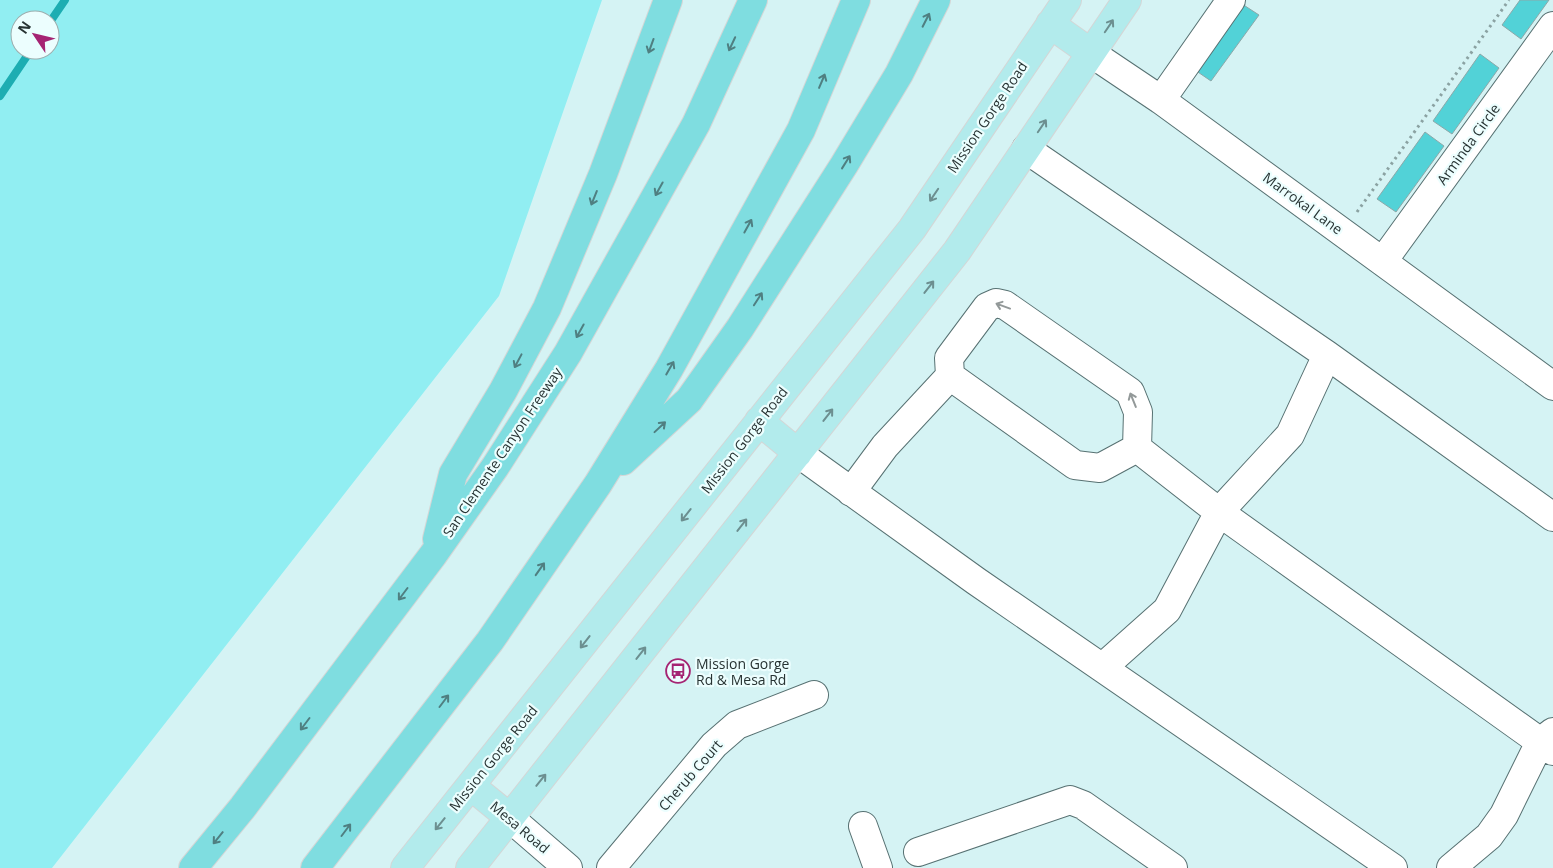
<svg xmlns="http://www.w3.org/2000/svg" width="1553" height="868" font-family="'Open Sans',sans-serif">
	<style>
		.green { fill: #91eef2; fill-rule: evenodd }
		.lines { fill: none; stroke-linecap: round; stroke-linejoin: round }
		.stream { stroke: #1dadb2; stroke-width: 8 }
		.building { fill: #52d2d7; stroke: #8ca8a9 }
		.minor-casing { stroke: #577172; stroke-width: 30 }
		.major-casing { stroke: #d4d6d6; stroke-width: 30 }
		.highway-casing { stroke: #d4d6d6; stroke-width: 30 }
		.path { stroke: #8ba2a2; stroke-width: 3; stroke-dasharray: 2.5 4; stroke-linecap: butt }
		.minor { stroke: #fff; stroke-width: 28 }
		.major { stroke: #b2ebec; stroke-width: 28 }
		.highway { stroke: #7fdde0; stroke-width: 28 }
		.oneway { stroke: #4f7f81 }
		.oneway2 { stroke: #6c8f90 }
		.oneway3 { stroke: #939999 }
		.labels { text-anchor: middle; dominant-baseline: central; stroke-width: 4.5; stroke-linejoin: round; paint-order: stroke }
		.street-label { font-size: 14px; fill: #273333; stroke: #ecfefe }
		.poi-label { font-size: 14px; fill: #273333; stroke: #ecfefe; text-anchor: start }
	</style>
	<rect width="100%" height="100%" fill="#d5f3f4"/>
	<path class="green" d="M 0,0 L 602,0 L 499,296 L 52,868 L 0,868 ZM 20,20 L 50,20 L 50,50 L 20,50 Z"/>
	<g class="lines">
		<path class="stream" d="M 50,22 L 65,0
			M 0,96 L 31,50"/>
	</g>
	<path class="building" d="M 1520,0 L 1549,0 L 1521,39 L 1502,25 Z
		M 1239,2 L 1259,15 L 1211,81 L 1192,68 Z
		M 1480,54 L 1499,68 L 1452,134 L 1433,121 Z
		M 1425,132 L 1444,146 L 1396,212 L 1377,199 Z"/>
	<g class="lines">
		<g class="minor-casing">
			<path id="minor" d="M 1091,53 L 1161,100 L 1553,386
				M 1161,100 L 1231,0
				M 1026,149 L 1327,355 L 1553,517
				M 1383,261 L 1553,26
				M 950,376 L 949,358 L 987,307 L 996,303 L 1005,305 L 1130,392 L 1138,412 L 1137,448
				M 798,453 L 976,581 L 1393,868
				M 851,492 L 885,446 L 950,376 L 1075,465 L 1100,468 L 1137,448 L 1219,512 L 1553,751
				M 1103,667 L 1167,610 L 1219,512 L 1290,435 L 1327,355
				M 510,818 L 568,868
				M 863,826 L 878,868
				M 918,852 L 1070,800 L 1083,805 L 1173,868
				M 611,868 L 714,745 L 737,725 L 814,695
				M 1451,868 L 1489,836 L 1504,815 L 1540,742 L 1553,732"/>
		</g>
		<g class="major-casing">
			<path id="major" d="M 1050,24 L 1091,53
				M 759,421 L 798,453
				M 471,786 L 510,818
				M 405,868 L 912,229 L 1067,0
				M 470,868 L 957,251 L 1127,0"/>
		</g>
		<g class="highway-casing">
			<path id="highway" d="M 623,461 L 689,400 L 740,328 L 844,165 L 899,74 L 936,0
				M 437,539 L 453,474 L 503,391 L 547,308 L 603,174 L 668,0
				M 193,868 L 243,807 L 433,555 L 495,467 L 568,353 L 696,124 L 753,0
				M 315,868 L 490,641 L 598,484 L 669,369 L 801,130 L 856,0"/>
		</g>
		<path class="path" d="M 1357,212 L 1509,0"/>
		<use href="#minor" class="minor"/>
		<use href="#major" class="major"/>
		<use href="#highway" class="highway"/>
	</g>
	<defs><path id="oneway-shaft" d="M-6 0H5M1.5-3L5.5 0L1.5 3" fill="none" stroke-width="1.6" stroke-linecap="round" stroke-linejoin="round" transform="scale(1.25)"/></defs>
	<g class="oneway">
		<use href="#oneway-shaft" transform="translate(926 20) rotate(-63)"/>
		<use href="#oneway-shaft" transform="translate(732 44) rotate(115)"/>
		<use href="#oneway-shaft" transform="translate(651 46) rotate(110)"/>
		<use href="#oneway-shaft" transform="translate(822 81) rotate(-67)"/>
		<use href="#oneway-shaft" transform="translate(846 162) rotate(-58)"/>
		<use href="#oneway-shaft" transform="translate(659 189) rotate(119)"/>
		<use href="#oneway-shaft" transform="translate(594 198) rotate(112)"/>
		<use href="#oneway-shaft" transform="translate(748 226) rotate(-61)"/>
		<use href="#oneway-shaft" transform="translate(758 299) rotate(-57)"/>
		<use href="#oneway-shaft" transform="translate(580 331) rotate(119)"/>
		<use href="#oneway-shaft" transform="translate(518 361) rotate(118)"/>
		<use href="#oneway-shaft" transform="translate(670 368) rotate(-60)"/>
		<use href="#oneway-shaft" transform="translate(660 427) rotate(-43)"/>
		<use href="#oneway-shaft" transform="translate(540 569) rotate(-55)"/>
		<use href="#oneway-shaft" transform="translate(403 594) rotate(127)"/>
		<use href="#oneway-shaft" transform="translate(444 701) rotate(-53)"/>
		<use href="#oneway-shaft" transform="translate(305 724) rotate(127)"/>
		<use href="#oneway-shaft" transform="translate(346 830) rotate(-53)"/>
		<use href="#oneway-shaft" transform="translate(218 838) rotate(129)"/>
	</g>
	<g class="oneway2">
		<use href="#oneway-shaft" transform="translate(1109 26) rotate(-56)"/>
		<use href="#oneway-shaft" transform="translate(1042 126) rotate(-56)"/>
		<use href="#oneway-shaft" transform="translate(934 195) rotate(124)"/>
		<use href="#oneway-shaft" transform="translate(929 287) rotate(-52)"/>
		<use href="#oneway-shaft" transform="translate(828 415) rotate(-52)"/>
		<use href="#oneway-shaft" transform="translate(686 515) rotate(128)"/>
		<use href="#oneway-shaft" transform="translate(742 525) rotate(-52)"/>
		<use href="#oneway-shaft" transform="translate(585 642) rotate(128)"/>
		<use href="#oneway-shaft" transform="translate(641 653) rotate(-52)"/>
		<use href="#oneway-shaft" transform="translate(541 780) rotate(-51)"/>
		<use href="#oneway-shaft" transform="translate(440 824) rotate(129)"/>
	</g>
	<g class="oneway3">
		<use href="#oneway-shaft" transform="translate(1003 306) rotate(-160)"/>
		<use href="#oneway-shaft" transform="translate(1133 400) rotate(-112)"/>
	</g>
	<defs>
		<g id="bus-ring" transform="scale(1.25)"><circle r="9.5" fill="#ecfefe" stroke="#a52473" stroke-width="1.5"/><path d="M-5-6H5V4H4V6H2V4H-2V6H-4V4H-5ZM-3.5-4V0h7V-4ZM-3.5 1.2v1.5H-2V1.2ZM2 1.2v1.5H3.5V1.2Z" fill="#a52473"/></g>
	</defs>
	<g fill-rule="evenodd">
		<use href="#bus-ring" x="678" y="671"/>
	</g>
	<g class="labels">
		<g class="street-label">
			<text transform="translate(987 117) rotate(-56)">Mission Gorge Road</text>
			<text transform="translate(1468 144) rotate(-54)">Arminda Circle</text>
			<text transform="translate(1303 203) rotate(36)">Marrokal Lane</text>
			<text transform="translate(744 440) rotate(-52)">Mission Gorge Road</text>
			<text transform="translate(502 452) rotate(-56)">San Clemente Canyon Freeway</text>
			<text transform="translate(493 758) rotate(-51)">Mission Gorge Road</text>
			<text transform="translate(690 775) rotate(-49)">Cherub Court</text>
			<text transform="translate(520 827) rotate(40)">Mesa Road</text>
		</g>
		<g class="poi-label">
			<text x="696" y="663">Mission Gorge<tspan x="696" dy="16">Rd &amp; Mesa Rd</tspan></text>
		</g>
	</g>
	<g transform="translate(35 35) rotate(305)"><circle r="24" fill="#ecfefe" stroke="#9dadad"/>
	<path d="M0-4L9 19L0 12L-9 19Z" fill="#a52473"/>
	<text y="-8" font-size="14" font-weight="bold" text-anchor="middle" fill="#273333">N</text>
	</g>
</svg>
